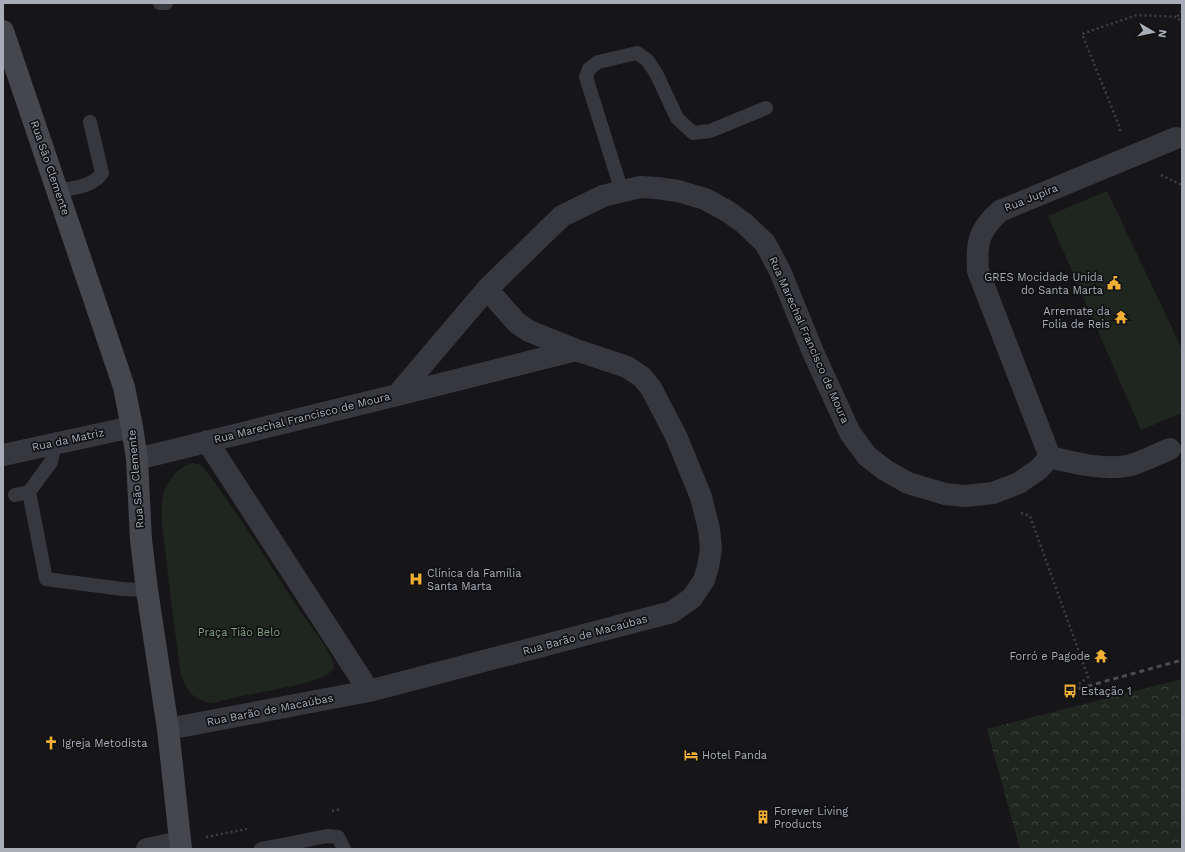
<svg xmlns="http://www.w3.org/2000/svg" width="1185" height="852" font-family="'Work Sans',sans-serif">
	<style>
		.forest { fill: url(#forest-crowns) }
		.green { fill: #1e261f }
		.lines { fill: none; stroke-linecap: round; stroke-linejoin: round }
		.path { stroke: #3d3f44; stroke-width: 2.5; stroke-dasharray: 2 3; stroke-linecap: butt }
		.service { stroke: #37383d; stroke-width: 14 }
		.minor { stroke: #37383d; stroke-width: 22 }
		.secondary { stroke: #45474d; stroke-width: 22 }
		.rail { stroke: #4a4c52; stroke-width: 3; stroke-dasharray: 5 4; stroke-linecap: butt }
		.labels { text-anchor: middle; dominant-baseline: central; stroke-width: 3.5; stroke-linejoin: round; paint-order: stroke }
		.street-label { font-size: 11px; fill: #a8adb8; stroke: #111113 }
		.poi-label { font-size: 11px; fill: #a8adb8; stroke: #111113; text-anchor: start }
		.park-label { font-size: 11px; fill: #7fa381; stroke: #111113 }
	</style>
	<defs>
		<pattern id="forest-crowns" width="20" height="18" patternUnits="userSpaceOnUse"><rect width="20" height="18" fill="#1e261f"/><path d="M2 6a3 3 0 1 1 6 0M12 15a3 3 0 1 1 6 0" fill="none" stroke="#3c433d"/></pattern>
	</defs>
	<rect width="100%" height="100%" fill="#161618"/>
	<path class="forest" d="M 1182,679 L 1182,849 L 1020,849 L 987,729 Z"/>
	<path class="green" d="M 1107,191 L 1182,349 L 1182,413 L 1141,430 L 1048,216 Z
		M 192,463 L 201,465 L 204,468 C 238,513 267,560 298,608 C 308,623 327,645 333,662 C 334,665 334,667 333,670 C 317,687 241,693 215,703 C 194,703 185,689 180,670 C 175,629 169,589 165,548 C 163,531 159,512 163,496 C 166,482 178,467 192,463 Z"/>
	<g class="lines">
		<path class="path" d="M 1182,11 L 1177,17 L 1182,23
			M 1120,131 L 1120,128 L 1082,34 L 1137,15 L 1177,17
			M 1161,175 L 1182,185
			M 1021,513 L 1030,516 L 1088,677 L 1070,691
			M 332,811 L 341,809
			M 206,837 L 247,829"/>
		<path class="service" d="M 160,3 L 166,3
			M 57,191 C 72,188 93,187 102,173 L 90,122
			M 622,192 L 586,77 L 589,69 L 598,62 L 637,53 L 647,60 L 656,73 L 677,118 L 693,133 L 710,131 L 766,108
			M 55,443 L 51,462 L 29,492 L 46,579 L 122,589 L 147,590
			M 15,495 L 29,492
			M 261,849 L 327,836 L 338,837 L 344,849"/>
		<path class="minor" d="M 397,395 L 576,350
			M 207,441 L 369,691
			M 3,455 L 132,427
			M 1050,457 L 978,271 C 976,242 979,230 1000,211 L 1176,138
			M 1050,457 C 1074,463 1102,470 1127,466 C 1139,464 1157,454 1170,449
			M 137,459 L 397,395 L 487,289 L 562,216 L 603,196 L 640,187 L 657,188 L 678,191 L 705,199 L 727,211 L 744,223 L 765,243 L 780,271 L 813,352 L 850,433 L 867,456 L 885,470 L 908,483 L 945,494 L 965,496 L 993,493 L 1019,483 L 1039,469 L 1050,457
			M 168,729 L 369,691 L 672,612 L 692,598 L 704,580 L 708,567 L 711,549 L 709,529 L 701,497 L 676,436 L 651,388 L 642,377 L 627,367 L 576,350 L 529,331 L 517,323 L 487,289
			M 147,849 L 180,842"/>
		<path class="secondary" d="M 3,31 L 124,387 L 132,427 L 137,459 L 141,540 L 147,590 L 168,729 L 181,849"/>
		<path class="rail" d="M 1070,691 L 1182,660"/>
	</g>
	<defs>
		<g id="civic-bare" transform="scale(1.08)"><path d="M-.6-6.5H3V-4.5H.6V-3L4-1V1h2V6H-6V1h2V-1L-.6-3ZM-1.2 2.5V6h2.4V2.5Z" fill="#f2b134" stroke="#111113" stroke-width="2.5" paint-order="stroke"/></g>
		<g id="temple-bare" transform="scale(1.08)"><path d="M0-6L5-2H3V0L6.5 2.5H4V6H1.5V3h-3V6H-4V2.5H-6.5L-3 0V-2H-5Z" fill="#f2b134" stroke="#111113" stroke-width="2.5" paint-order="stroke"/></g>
		<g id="hospital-bare" transform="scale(1.08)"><path d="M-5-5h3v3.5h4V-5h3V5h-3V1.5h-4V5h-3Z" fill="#f2b134" stroke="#111113" stroke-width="2.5" paint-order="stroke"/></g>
		<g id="bus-bare" transform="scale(1.08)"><path d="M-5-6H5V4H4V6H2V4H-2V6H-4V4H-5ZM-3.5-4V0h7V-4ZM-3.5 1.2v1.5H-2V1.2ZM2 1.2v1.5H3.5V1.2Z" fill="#f2b134" stroke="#111113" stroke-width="2.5" paint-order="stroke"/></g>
		<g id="church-bare" transform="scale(1.08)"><path d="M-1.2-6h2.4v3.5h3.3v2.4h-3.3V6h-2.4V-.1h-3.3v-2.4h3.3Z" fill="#f2b134" stroke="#111113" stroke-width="2.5" paint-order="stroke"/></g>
		<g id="hotel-bare" transform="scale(1.08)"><path d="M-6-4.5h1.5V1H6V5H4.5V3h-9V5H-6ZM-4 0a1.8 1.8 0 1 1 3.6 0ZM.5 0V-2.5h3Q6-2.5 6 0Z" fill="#f2b134" stroke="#111113" stroke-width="2.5" paint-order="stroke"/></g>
		<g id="building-bare" transform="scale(1.08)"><path d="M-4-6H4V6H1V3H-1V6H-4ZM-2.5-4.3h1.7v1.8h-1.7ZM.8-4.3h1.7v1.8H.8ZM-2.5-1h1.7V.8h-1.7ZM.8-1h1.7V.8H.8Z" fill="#f2b134" stroke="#111113" stroke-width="2.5" paint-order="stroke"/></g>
	</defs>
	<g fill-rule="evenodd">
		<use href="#civic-bare" x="1114" y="283"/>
		<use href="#temple-bare" x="1121" y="317"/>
		<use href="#hospital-bare" x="416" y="579"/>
		<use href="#temple-bare" x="1101" y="656"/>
		<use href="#bus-bare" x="1070" y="691"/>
		<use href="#church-bare" x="51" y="743"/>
		<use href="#hotel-bare" x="691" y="755"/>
		<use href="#building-bare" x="763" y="817"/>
	</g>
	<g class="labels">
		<g class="street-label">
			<text transform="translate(50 168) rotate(71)">Rua São Clemente</text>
			<text transform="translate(1031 198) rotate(-22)">Rua Jupira</text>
			<text transform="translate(809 340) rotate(66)">Rua Marechal Francisco de Moura</text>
			<text transform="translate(302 418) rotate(-14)">Rua Marechal Francisco de Moura</text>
			<text transform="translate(68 440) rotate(-12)">Rua da Matriz</text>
			<text transform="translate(136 479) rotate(-95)">Rua São Clemente</text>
			<text transform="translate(585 635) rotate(-15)">Rua Barão de Macaúbas</text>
			<text transform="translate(270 710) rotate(-11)">Rua Barão de Macaúbas</text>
		</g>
		<g class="poi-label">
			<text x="1103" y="277" text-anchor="end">GRES Mocidade Unida<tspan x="1103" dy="13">do Santa Marta</tspan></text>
			<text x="1110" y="311" text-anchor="end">Arremate da<tspan x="1110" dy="13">Folia de Reis</tspan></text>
			<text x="427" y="573">Clínica da Família<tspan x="427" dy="13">Santa Marta</tspan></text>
			<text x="1090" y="656" text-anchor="end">Forró e Pagode</text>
			<text x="1081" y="691">Estação 1</text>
			<text x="62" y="743">Igreja Metodista</text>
			<text x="702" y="755">Hotel Panda</text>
			<text x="774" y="811">Forever Living<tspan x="774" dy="13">Products</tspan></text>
		</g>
		<g class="park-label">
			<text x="239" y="632">Praça Tião Belo</text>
		</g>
	</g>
	<rect width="1185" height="852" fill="none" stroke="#a8adb8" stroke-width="8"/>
	<g transform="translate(1153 32) rotate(99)" stroke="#111113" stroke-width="3" paint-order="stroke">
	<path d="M0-3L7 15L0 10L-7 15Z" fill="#a8adb8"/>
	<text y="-6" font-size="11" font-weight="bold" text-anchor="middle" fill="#a8adb8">N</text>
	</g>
</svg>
